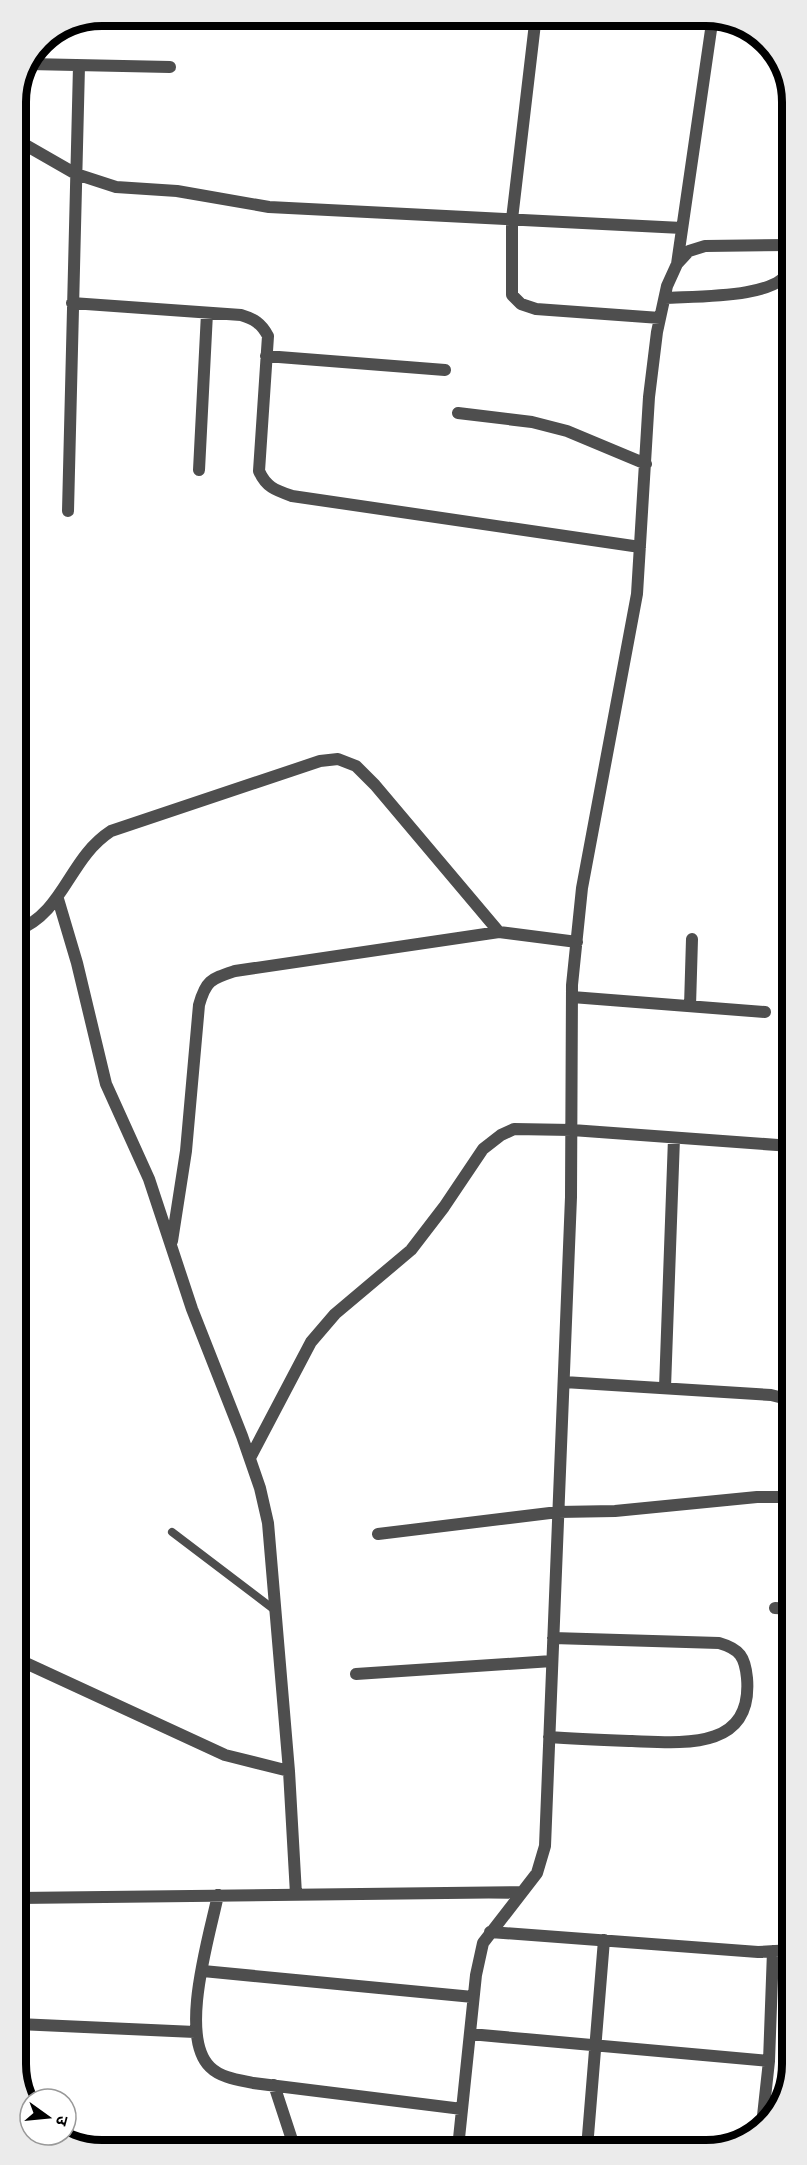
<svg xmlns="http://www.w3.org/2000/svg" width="807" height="2165" font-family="'Golos Text','Noto Sans Devanagari',sans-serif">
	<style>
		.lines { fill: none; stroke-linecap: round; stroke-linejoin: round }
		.lane { stroke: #4e4e4e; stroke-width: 8 }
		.street { stroke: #4e4e4e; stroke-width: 12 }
		.rim { fill: none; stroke: #000; stroke-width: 8 }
	</style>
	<rect width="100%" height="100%" fill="#fff"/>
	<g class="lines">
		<path class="lane" d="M 172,1532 L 276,1611"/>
		<path class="street" d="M 536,15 L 512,219 L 512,295 L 521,304 L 536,309 L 660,318
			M 29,64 L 170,67
			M 15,139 L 76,174 L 116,187 L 177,191 L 269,207 L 682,228
			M 677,264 L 713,16
			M 665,298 C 691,296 781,299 789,269
			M 72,303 L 241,315 C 254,319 261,323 268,336 L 259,471 C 266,487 275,490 292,496 L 640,547
			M 266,356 L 445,370
			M 458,413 L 532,422 L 567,431 L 646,464
			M 199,470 L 207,313
			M 68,511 L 79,66
			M 58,899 L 77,963 L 106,1084 L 149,1179 L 192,1309 L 242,1436 L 260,1488 L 268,1523 L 289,1771 L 296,1894
			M 16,931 C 65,912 68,859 111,831 L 320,761 L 338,759 L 356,766 L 375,785 L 499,932
			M 572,997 L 765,1012
			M 690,1006 L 692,939
			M 172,1241 L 186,1151 L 199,1005 C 206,980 211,979 235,971 L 499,932 L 577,942
			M 564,1382 L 771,1395 L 791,1400
			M 665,1388 L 674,1138
			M 250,1458 L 311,1342 L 335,1314 L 411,1250 L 444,1207 L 483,1149 L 501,1135 L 514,1129 L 572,1130 L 791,1146
			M 378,1534 L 558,1512 L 615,1511 L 757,1497 L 791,1497
			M 775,1608 L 791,1609
			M 17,1659 L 225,1755 L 289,1771
			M 356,1674 L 552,1661
			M 549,1737 C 577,1739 605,1740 632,1741 C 682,1743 753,1751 747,1678 C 745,1657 740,1649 719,1643 L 553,1638
			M 218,1895 C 210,1934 178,2036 210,2067 C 221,2078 239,2080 253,2083 L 462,2109
			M 18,1898 L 522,1892
			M 490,1932 L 758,1952 L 792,1950
			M 203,1971 L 473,1997
			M 18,2024 L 195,2032
			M 470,2034 L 769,2061
			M 274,2085 L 295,2149
			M 762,2125 L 769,2061 L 773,1951
			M 458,2148 L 476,1975 L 483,1943 L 537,1873 L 545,1846 L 571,1197 L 572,985 L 582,888 L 637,594 L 649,397 L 657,332 L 667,286 L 677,264 L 689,251 L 705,246 L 789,245
			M 587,2148 L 604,1940"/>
	</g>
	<path d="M0 0H807V2165H0ZM102 26H706A76 76 0 0 1 782 102V2064A76 76 0 0 1 706 2140H102A76 76 0 0 1 26 2064V102A76 76 0 0 1 102 26Z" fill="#ebebeb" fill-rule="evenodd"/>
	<path class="rim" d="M102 26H706A76 76 0 0 1 782 102V2064A76 76 0 0 1 706 2140H102A76 76 0 0 1 26 2064V102A76 76 0 0 1 102 26Z"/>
	<g transform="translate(48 2117) rotate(105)"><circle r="28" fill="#ffffff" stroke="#999999" stroke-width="1.5"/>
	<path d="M0-4.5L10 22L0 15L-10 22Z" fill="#000000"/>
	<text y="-9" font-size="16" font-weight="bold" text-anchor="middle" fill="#000000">उ</text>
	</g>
</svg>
